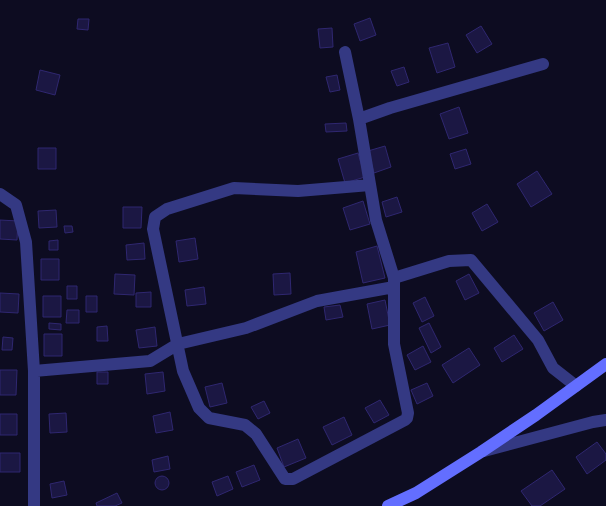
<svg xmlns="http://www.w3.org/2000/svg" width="606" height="506" font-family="'Varela Round',sans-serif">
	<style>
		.building { fill: #1b1743; stroke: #2f2770 }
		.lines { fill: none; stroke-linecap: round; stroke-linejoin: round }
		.street { stroke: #343983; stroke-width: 12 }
		.secondary { stroke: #636eff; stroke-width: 12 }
	</style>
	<rect width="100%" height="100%" fill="#0d0c21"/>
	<path class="building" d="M 370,18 L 376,35 L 360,41 L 354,24 Z
		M 78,19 L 89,19 L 88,30 L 77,29 Z
		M 481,26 L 492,44 L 477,53 L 466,35 Z
		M 332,28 L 333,47 L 320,48 L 318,29 Z
		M 448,43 L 455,67 L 437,73 L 429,48 Z
		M 404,67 L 409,82 L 397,86 L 391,71 Z
		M 40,70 L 60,75 L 55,95 L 36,90 Z
		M 337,75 L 340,90 L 330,92 L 326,77 Z
		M 459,107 L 468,133 L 449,139 L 440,114 Z
		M 346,123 L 347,131 L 326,132 L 325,124 Z
		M 385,146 L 391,167 L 374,173 L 368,151 Z
		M 38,148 L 56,148 L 56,169 L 38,169 Z
		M 466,149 L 471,164 L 455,169 L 450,154 Z
		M 358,153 L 365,177 L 345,183 L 338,159 Z
		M 537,171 L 552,194 L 531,207 L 517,184 Z
		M 397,197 L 402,212 L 386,217 L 382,202 Z
		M 363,201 L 370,224 L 350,230 L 343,208 Z
		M 487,204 L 498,222 L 482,231 L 472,213 Z
		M 123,207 L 142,207 L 141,228 L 123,228 Z
		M 56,210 L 57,227 L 39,228 L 38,211 Z
		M 0,220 L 18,221 L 17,240 L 0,239 Z
		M 64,226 L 72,226 L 73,232 L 65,233 Z
		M 195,238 L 198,259 L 179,262 L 176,241 Z
		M 58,240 L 58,250 L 49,250 L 49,241 Z
		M 144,243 L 145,259 L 127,260 L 126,245 Z
		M 377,246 L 385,278 L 363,283 L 356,252 Z
		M 41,259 L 59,259 L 59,280 L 41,280 Z
		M 290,273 L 291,294 L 274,295 L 273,274 Z
		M 115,274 L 135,275 L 134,295 L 114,294 Z
		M 469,274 L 479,293 L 465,300 L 456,281 Z
		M 67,286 L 77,286 L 77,299 L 67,299 Z
		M 204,287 L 206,304 L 187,306 L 185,290 Z
		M 151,292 L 151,307 L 136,307 L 136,293 Z
		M 0,293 L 19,294 L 18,313 L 0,312 Z
		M 43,296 L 61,296 L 61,317 L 43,317 Z
		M 86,296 L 97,296 L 97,312 L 86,312 Z
		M 425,297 L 434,316 L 422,322 L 413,303 Z
		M 385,300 L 390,325 L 372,329 L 367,304 Z
		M 553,302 L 563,320 L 544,331 L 534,313 Z
		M 340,305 L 343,317 L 326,320 L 324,307 Z
		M 67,310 L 79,310 L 79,323 L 66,323 Z
		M 49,323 L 61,324 L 61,330 L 49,329 Z
		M 429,323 L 441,347 L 431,353 L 419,328 Z
		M 107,326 L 108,341 L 97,341 L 97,327 Z
		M 155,327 L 157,346 L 139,348 L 136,330 Z
		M 44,334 L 62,334 L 62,356 L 44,356 Z
		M 514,335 L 523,349 L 502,362 L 494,348 Z
		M 3,337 L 13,338 L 12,350 L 2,350 Z
		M 423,346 L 431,362 L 415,370 L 407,355 Z
		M 469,348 L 480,365 L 453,383 L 442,365 Z
		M 0,370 L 17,370 L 16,395 L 0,395 Z
		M 97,372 L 108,372 L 108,384 L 97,384 Z
		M 163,372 L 165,391 L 147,394 L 145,374 Z
		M 222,383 L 227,403 L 210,407 L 205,387 Z
		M 427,383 L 433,396 L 417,404 L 411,390 Z
		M 380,400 L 389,415 L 374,423 L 365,408 Z
		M 264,401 L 270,413 L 258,419 L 251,407 Z
		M 170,412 L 173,430 L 156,433 L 153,416 Z
		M 66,413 L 67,432 L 50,433 L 49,414 Z
		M 0,414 L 17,414 L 17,435 L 0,435 Z
		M 344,417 L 352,435 L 332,445 L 323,427 Z
		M 298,439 L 306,458 L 284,467 L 277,448 Z
		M 597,442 L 606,454 L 606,460 L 587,474 L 576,457 Z
		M 0,453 L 20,453 L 20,472 L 0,472 Z
		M 168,456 L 170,469 L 154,472 L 152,460 Z
		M 254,465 L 260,480 L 242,487 L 236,472 Z
		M 552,470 L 565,489 L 540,506 L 532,506 L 521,491 Z
		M 228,476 L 233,489 L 217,496 L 212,482 Z
		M155 483a7 7 0 1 1 14 0a7 7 0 1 1-14 0Z
		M 64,481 L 67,495 L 52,498 L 50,484 Z
		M 117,493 L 122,503 L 115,506 L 97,506 L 96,503 Z"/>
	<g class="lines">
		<path class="street" d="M 345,52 L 359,119 L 376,220 L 394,278 L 394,344 L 408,413 L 407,418 L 405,420 L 293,479 L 285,479 L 256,434 L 245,425 L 209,418 L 199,408 L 183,371 L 153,229 L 155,217 L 167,209 L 234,188 L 298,191 L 370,185
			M 359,119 L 390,108 L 543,64
			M 0,194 L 16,205 L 26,242 L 34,371
			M 394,278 L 449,261 L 471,260 L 538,340 L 553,368 L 576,386
			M 484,451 L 593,422 L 606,420
			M 34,506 L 34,371 L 150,361 L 178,344 L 246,328 L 317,301 L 394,287"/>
		<path class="secondary" d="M 388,506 L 416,493 L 481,452 L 536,415 L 606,364"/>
	</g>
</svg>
